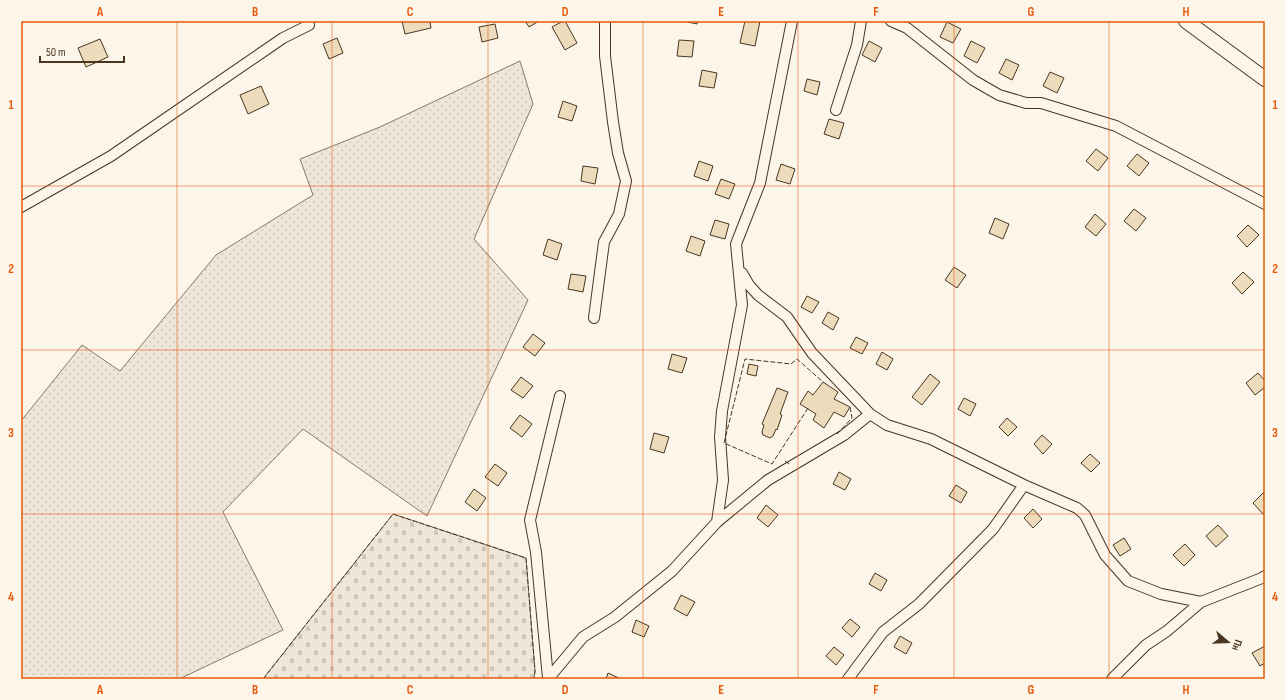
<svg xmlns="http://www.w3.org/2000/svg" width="1286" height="700" font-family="'Sofia Sans Condensed',sans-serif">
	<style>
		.cemetery { fill: url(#cemetery-stones); stroke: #887966 }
		.park { fill: url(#park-dots); stroke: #887966 }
		.building { fill: #ecdcbc; stroke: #4a3520 }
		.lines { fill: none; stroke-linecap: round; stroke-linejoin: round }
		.street-casing { stroke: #4a3520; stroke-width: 12 }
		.secondary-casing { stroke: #4a3520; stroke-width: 16 }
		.street { stroke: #fbf6e9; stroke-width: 10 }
		.secondary { stroke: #fbf6e9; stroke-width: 14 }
		.fence { stroke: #4a3520; stroke-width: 1; stroke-dasharray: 5 2; stroke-linecap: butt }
		.grid { fill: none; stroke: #e8590c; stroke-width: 1; stroke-opacity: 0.55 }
		.neatline { fill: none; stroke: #e8590c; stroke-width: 1.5 }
		.grid-label { font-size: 13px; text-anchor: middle; font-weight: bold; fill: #e8590c }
	</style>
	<defs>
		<pattern id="cemetery-stones" width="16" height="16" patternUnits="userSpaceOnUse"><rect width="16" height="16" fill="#ede6d9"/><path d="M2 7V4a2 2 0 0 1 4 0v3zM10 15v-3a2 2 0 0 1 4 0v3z" fill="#cdc6ba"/></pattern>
		<pattern id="park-dots" width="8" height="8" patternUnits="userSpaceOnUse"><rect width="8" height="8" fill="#ede6d9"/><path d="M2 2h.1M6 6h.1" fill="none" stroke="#cdc6ba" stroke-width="1.8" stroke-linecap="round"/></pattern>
	</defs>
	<rect width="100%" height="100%" fill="#fbf6e9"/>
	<path class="cemetery" d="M 393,514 L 526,558 L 535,671 L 534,679 L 263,679 Z"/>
	<path class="park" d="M 520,61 L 533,104 L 474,239 L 528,300 L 427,516 L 303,429 L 223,512 L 283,630 L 179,679 L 21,679 L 21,421 L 82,345 L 120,371 L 216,255 L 313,195 L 300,159 L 380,127 Z"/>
	<path class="building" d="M 402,21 L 430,21 L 431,28 L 405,34 Z
		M 525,21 L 539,21 L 529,27 Z
		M 563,21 L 565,21 L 577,43 L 565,50 L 552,27 Z
		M 683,21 L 698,21 L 697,24 Z
		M 745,21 L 760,21 L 755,46 L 740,43 Z
		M 947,22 L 961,29 L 953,43 L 940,37 Z
		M 495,24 L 498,38 L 482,42 L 479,27 Z
		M 337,38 L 343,53 L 329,59 L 323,44 Z
		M 100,39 L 108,57 L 86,67 L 78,48 Z
		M 679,40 L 694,41 L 692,57 L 677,56 Z
		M 869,41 L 882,48 L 875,62 L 862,55 Z
		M 971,41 L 985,48 L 977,63 L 964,56 Z
		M 1006,59 L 1019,65 L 1012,80 L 999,73 Z
		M 702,70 L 717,73 L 714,88 L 699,86 Z
		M 1050,72 L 1064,78 L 1057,93 L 1043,86 Z
		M 807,79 L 820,82 L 817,95 L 804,91 Z
		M 261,86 L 269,104 L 248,114 L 240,95 Z
		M 563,101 L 577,106 L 572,121 L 558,117 Z
		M 829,119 L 844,123 L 839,139 L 824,134 Z
		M 1096,149 L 1108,158 L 1098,171 L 1086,161 Z
		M 1137,154 L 1149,163 L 1139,176 L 1127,166 Z
		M 699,161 L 713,166 L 708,181 L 694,176 Z
		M 781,164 L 795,169 L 790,184 L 776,180 Z
		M 583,166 L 598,168 L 595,184 L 581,181 Z
		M 721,179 L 735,184 L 729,199 L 715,194 Z
		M 1134,209 L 1146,218 L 1136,231 L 1124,221 Z
		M 1095,214 L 1106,224 L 1096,236 L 1085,227 Z
		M 995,218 L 1009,224 L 1003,239 L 989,233 Z
		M 715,220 L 729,224 L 725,239 L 710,235 Z
		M 1248,225 L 1259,235 L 1247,247 L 1237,236 Z
		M 691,236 L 705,241 L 700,256 L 686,251 Z
		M 548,239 L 562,244 L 557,260 L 543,255 Z
		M 954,267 L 966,275 L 957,288 L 945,280 Z
		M 1243,272 L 1254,282 L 1242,294 L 1232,283 Z
		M 571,274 L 586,276 L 583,292 L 568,289 Z
		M 807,296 L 819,302 L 812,313 L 801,307 Z
		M 828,312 L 839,318 L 833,330 L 822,323 Z
		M 533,334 L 545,343 L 535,356 L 523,347 Z
		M 856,337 L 868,343 L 862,354 L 850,348 Z
		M 882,352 L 893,359 L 887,370 L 876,364 Z
		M 672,354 L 687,358 L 682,373 L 668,369 Z
		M 749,364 L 758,366 L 756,376 L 747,374 Z
		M 1258,373 L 1265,381 L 1265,387 L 1255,395 L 1246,383 Z
		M 930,374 L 940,382 L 922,405 L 912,397 Z
		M 521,377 L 533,386 L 523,398 L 511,390 Z
		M 823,382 L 838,392 L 834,399 L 850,407 L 844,417 L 834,412 L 824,428 L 813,420 L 816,414 L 800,404 L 808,391 L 813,395 Z
		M 777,388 L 788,392 L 780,414 L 782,415 L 777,430 L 776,429 L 773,436 L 770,438 L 763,435 L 762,432 L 764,425 L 762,424 Z
		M 964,398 L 976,404 L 970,416 L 958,409 Z
		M 520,415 L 532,424 L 522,437 L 510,428 Z
		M 1007,418 L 1017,427 L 1008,436 L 999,427 Z
		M 654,433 L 669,437 L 664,453 L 650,449 Z
		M 1042,435 L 1052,444 L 1043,454 L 1034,444 Z
		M 1090,454 L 1100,463 L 1091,472 L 1081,463 Z
		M 495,464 L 507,473 L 498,486 L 485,477 Z
		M 839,472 L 851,479 L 845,490 L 833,484 Z
		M 956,485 L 967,492 L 961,503 L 949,496 Z
		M 474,489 L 486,498 L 477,511 L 465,502 Z
		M 1264,492 L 1265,512 L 1263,514 L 1253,503 Z
		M 766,505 L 778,515 L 768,527 L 757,518 Z
		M 1033,509 L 1042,519 L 1033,528 L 1024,518 Z
		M 1218,525 L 1228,536 L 1216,547 L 1206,536 Z
		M 1124,538 L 1131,549 L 1120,556 L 1113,545 Z
		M 1185,544 L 1195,555 L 1184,566 L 1173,555 Z
		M 875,573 L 887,580 L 881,591 L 869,584 Z
		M 681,595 L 695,602 L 687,616 L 674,609 Z
		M 850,619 L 860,627 L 852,637 L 842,628 Z
		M 636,620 L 649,626 L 644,637 L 632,632 Z
		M 900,636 L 912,643 L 906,654 L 894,647 Z
		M 1265,646 L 1265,663 L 1260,666 L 1252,653 Z
		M 834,647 L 844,655 L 836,665 L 826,656 Z
		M 608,673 L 621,679 L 606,679 Z"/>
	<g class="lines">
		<g class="street-casing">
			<path id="street" d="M 891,21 L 907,28 L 973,80 L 999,95 L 1026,103 L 1041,103 L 1116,126 L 1265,204
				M 836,110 L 857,45 L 861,21
				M 21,207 L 111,156 L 283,38 L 309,25
				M 742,273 L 749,285 L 758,295 L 787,317 L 812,353 L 870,414 L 887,425 L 931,439 L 1024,485 L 1077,508 L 1085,515 L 1105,555 L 1128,581 L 1161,594 L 1201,602 L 1262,578 L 1265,576
				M 594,318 L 604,242 L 619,214 L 626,181 L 618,153 L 613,122 L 605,56 L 605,21
				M 717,522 L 768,480 L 844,435 L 870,414
				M 548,678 L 536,552 L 530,520 L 560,396
				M 548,679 L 583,637 L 615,617 L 672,571 L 717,522 L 723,480 L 720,437 L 722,411 L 742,305 L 736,244 L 760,183 L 792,21
				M 848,679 L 883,632 L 919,604 L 993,529 L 1024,485
				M 1112,679 L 1146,645 L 1167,631 L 1201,602"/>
		</g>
		<g class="secondary-casing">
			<path id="secondary" d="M 1186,21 L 1265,79"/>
		</g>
		<use href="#street" class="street"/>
		<use href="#secondary" class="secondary"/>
		<path class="fence" d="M 808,408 L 772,464 L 724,443 L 745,359 L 791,364 L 797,359 L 823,382
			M 837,434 L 852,418 L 850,407
			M 785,461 L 789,464 L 791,463
			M 263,679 L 393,514 L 526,558 L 535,671 L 534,679"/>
	</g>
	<path class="grid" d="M 177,21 L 177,679M 332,21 L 332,679M 488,21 L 488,679M 643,21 L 643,679M 798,21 L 798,679M 954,21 L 954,679M 1109,21 L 1109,679M 21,186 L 1265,186M 21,350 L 1265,350M 21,514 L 1265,514"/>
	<rect width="1286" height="700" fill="none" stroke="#fbf6e9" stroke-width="44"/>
	<g transform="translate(1228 642) rotate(109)" stroke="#fbf6e9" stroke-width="3" paint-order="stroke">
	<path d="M0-3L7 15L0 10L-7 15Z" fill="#4a3520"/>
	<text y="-6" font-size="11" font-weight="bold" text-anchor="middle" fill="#4a3520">Пн</text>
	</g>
	<path d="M40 56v6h84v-6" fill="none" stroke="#4a3520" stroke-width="2"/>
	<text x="46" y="56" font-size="12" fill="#4a3520" stroke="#fbf6e9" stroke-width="3" paint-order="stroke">50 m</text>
	<rect x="22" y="22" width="1242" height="656" class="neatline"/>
	<g class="grid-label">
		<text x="100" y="16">A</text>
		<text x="255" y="16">B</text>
		<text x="410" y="16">C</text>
		<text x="565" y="16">D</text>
		<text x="721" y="16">E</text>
		<text x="876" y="16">F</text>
		<text x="1031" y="16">G</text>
		<text x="1186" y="16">H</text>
		<text x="11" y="109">1</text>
		<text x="1275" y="109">1</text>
		<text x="11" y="273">2</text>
		<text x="1275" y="273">2</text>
		<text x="11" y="437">3</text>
		<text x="1275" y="437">3</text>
		<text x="11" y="601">4</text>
		<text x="1275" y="601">4</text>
		<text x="100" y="694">A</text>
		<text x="255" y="694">B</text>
		<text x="410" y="694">C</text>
		<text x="565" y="694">D</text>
		<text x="721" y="694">E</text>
		<text x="876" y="694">F</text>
		<text x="1031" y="694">G</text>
		<text x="1186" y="694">H</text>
	</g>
</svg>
